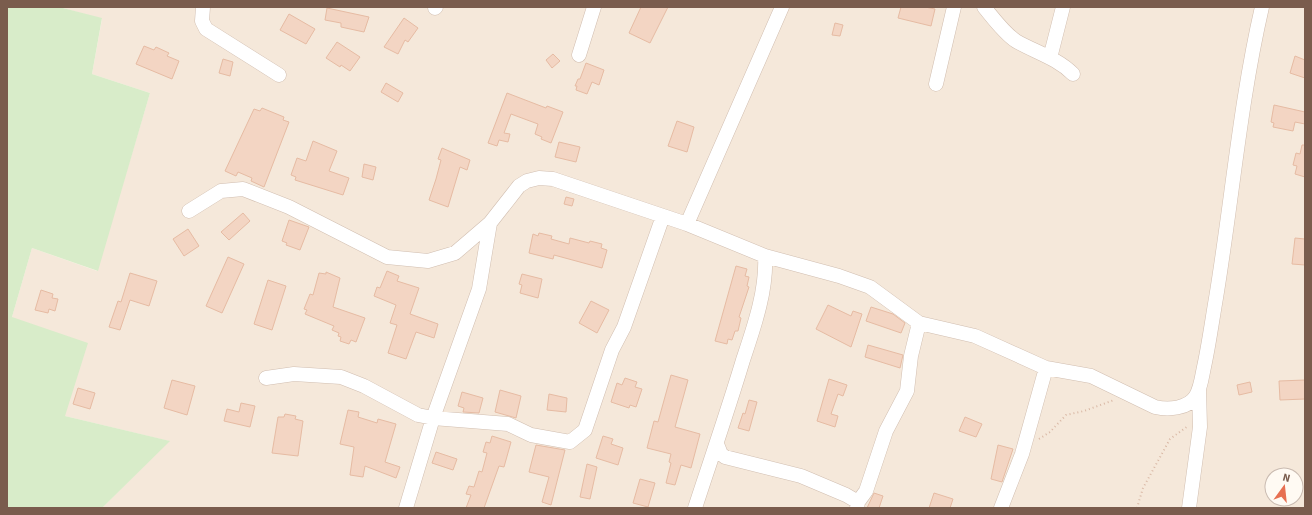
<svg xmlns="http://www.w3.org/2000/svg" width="1312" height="515" font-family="'Source Sans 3',sans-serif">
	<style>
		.residential { fill: #f5e8da; fill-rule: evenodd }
		.green { fill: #d8ecc9 }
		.building { fill: #f3d5c3; stroke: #e6bba3 }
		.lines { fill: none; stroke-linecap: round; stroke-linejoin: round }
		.minor-casing { stroke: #d1beb0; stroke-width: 15 }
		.path { stroke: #d9b8a5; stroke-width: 2; stroke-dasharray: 1 3; stroke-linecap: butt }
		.minor { stroke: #fff; stroke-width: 14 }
	</style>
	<rect width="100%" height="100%" fill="#fdf6ec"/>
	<path class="residential" d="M 59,7 L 1305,7 L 1305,508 L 102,508 L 169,441 L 65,416 L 12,317 L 32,248 L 97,271 L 150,93 L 92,74 L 102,19 ZM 1272,475 L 1296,475 L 1296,499 L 1272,499 Z"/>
	<path class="green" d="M 7,7 L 59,7 L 102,18 L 92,74 L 150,93 L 98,271 L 32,248 L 12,317 L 88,343 L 65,416 L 170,441 L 102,508 L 7,508 Z"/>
	<path class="building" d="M 641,7 L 668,7 L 650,43 L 629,33 Z
		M 901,7 L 925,7 L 935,9 L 931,26 L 898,18 Z
		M 327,8 L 369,17 L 364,32 L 341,27 L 341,23 L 325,20 Z
		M 289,14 L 315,29 L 306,44 L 280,30 Z
		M 404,18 L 418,28 L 408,42 L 405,40 L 398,54 L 384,47 Z
		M 835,23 L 843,25 L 840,36 L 832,35 Z
		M 337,42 L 360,57 L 350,71 L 341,65 L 340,67 L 326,58 Z
		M 144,46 L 154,50 L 156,47 L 169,53 L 167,56 L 179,61 L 172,79 L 136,64 Z
		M 553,54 L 560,61 L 552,68 L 546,60 Z
		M 1295,56 L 1305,60 L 1305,78 L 1290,73 Z
		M 223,59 L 233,62 L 230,76 L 219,73 Z
		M 586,63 L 604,70 L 599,85 L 592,82 L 587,94 L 576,90 L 577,86 L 575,86 L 578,79 L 580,79 Z
		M 386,83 L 403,93 L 398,102 L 381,92 Z
		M 507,93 L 546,108 L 547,106 L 563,112 L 551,143 L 541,139 L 542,137 L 535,134 L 538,124 L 511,114 L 504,133 L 510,134 L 508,142 L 499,140 L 497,146 L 488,143 Z
		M 1274,105 L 1305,112 L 1305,124 L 1295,122 L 1293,131 L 1273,127 L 1274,123 L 1271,122 Z
		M 262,108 L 284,117 L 283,120 L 289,122 L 264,187 L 251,181 L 252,178 L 238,172 L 236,176 L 225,171 L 254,109 L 260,111 Z
		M 677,121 L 694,127 L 687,152 L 668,146 Z
		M 313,141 L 337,151 L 329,171 L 349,178 L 343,195 L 295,180 L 296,177 L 291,175 L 297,158 L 306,161 Z
		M 559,142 L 580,147 L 576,162 L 555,157 Z
		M 1302,145 L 1305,145 L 1305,177 L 1295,174 L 1297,166 L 1293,165 L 1296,153 L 1300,154 Z
		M 442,148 L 470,160 L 467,170 L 460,167 L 448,207 L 429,200 L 436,179 L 441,160 L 438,159 Z
		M 364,164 L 376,167 L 373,180 L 362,177 Z
		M 566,197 L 574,199 L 572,206 L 564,204 Z
		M 243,213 L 250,221 L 229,240 L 221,232 Z
		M 289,220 L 309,227 L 300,250 L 286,245 L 287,243 L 282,241 Z
		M 188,229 L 199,246 L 184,256 L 173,239 Z
		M 539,233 L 552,236 L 551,239 L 569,244 L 570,238 L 589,243 L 590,241 L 602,244 L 601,248 L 607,250 L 602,268 L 554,255 L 553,259 L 529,253 L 533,234 L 538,236 Z
		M 1295,238 L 1305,239 L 1305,265 L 1292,264 Z
		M 228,257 L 244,264 L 222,313 L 206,306 Z
		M 736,266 L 747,269 L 745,276 L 749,277 L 747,286 L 749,287 L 739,317 L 741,318 L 738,331 L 735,331 L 732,340 L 728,339 L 727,344 L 715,341 Z
		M 387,271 L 399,276 L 397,281 L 419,288 L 410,314 L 438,324 L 434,338 L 416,332 L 406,359 L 388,353 L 397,325 L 390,323 L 396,305 L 374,296 L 377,287 L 380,288 Z
		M 326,272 L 340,278 L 333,307 L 365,318 L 356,342 L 351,340 L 349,344 L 340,341 L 341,337 L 338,336 L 339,333 L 332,330 L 334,326 L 305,314 L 307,310 L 304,309 L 310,294 L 313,295 L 319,273 L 326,274 Z
		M 130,273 L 157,281 L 149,306 L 130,300 L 120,330 L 109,327 L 118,301 L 121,302 Z
		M 522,274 L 542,279 L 538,298 L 520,293 L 522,285 L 519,284 Z
		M 268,280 L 286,286 L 272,330 L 254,324 Z
		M 41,290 L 53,294 L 52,298 L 58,299 L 55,311 L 49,309 L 48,313 L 35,310 Z
		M 591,301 L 609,310 L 597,333 L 579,323 Z
		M 828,305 L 851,316 L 853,311 L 862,314 L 851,347 L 816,329 Z
		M 871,307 L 893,314 L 905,323 L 901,333 L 866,321 Z
		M 868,345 L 903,355 L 900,368 L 865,357 Z
		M 671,375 L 688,380 L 675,427 L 700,434 L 691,468 L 681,465 L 675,485 L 666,483 L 671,463 L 669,462 L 671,454 L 647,448 L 654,421 L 658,422 Z
		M 625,378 L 637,382 L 635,387 L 642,389 L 636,407 L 630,405 L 629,408 L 611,402 L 617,383 L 622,385 Z
		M 829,379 L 847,385 L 843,396 L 838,394 L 831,414 L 838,416 L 835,427 L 817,421 Z
		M 172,380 L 195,386 L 187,415 L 164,408 Z
		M 1305,380 L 1305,399 L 1280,400 L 1279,381 Z
		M 1250,382 L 1252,392 L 1239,395 L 1237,385 Z
		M 78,388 L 95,393 L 90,409 L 73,404 Z
		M 500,390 L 521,396 L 516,418 L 495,412 Z
		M 462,392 L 483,398 L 479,413 L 463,412 L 464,408 L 458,406 Z
		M 549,394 L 567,398 L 566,412 L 547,410 Z
		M 749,400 L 757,402 L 749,431 L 738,428 L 743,413 L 745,414 Z
		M 241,403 L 255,406 L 250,427 L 224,421 L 227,409 L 239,412 Z
		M 348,410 L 359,412 L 358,417 L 377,423 L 378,419 L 396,424 L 385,462 L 400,467 L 396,478 L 365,466 L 363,477 L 350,475 L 354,447 L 340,444 Z
		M 285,414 L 296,416 L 295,419 L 303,421 L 298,456 L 272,453 L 278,417 L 284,417 Z
		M 965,417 L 982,424 L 976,437 L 959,431 Z
		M 492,436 L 511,442 L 504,467 L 499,466 L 484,508 L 466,508 L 471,495 L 466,494 L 469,486 L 474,487 L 479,471 L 482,472 L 487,453 L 483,452 L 486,442 L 490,443 Z
		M 603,436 L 613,439 L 611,444 L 623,448 L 618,465 L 596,458 Z
		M 536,445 L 565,450 L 551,505 L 542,502 L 549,477 L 529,472 Z
		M 998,445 L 1013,449 L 1002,482 L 991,479 Z
		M 436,452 L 457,459 L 453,470 L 432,463 Z
		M 587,464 L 597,467 L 590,499 L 580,497 Z
		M 640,479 L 655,483 L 648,507 L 633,503 Z
		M 874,493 L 883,496 L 879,508 L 867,508 Z
		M 934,493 L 953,499 L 950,508 L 929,508 Z"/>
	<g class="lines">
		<g class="minor-casing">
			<path id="minor" d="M 203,7 L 202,21 L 206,29 L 279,75
				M 984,7 C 994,19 1004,33 1016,41 C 1035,52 1057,58 1073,74
				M 435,8 L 436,7
				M 579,55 L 594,7
				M 1050,58 L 1063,7
				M 936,84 L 954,7
				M 189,211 L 221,191 L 243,189 L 289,207 L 387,257 L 428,261 L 455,253 L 490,223 L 519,186 L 527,181 L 539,178 L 553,179 L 687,224 L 765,256 C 767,290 754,327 743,360 C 728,410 711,459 695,508
				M 687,224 L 782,7
				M 765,256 L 839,276 L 870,287 L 919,323
				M 266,378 L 294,374 L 341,377 L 364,386 L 418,415 L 433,418 L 508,424 L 531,435 L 570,442 L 585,430 L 612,350 L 624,327 L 663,216
				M 717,444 L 721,454 L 725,457 L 801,476 L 846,495 L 858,502 L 857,508
				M 858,502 L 866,491 L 886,431 L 907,391 L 911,356 L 919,323 L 975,336 L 1046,368
				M 406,508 L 433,418 L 479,289 L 490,223
				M 1001,508 L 1022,454 L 1046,368 L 1091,376 L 1155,407 C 1168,410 1188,409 1196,396 C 1201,387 1202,376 1204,367 C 1209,344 1212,321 1216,298 C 1232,201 1240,102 1262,7
				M 1189,508 L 1200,427 L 1199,389"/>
		</g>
		<path class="path" d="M 1039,439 L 1050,432 L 1066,415 L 1084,411 L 1114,400
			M 1137,508 L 1143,488 L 1170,439 L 1188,426"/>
		<use href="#minor" class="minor"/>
	</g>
	<rect width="1312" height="515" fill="none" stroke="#7a5c4d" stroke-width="16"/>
	<g transform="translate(1284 487) rotate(15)"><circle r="19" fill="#fffaf3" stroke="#cabbb1"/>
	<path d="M0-3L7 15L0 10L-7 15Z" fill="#e76f51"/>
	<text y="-6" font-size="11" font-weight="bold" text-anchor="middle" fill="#7a5c4d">N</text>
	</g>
</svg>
